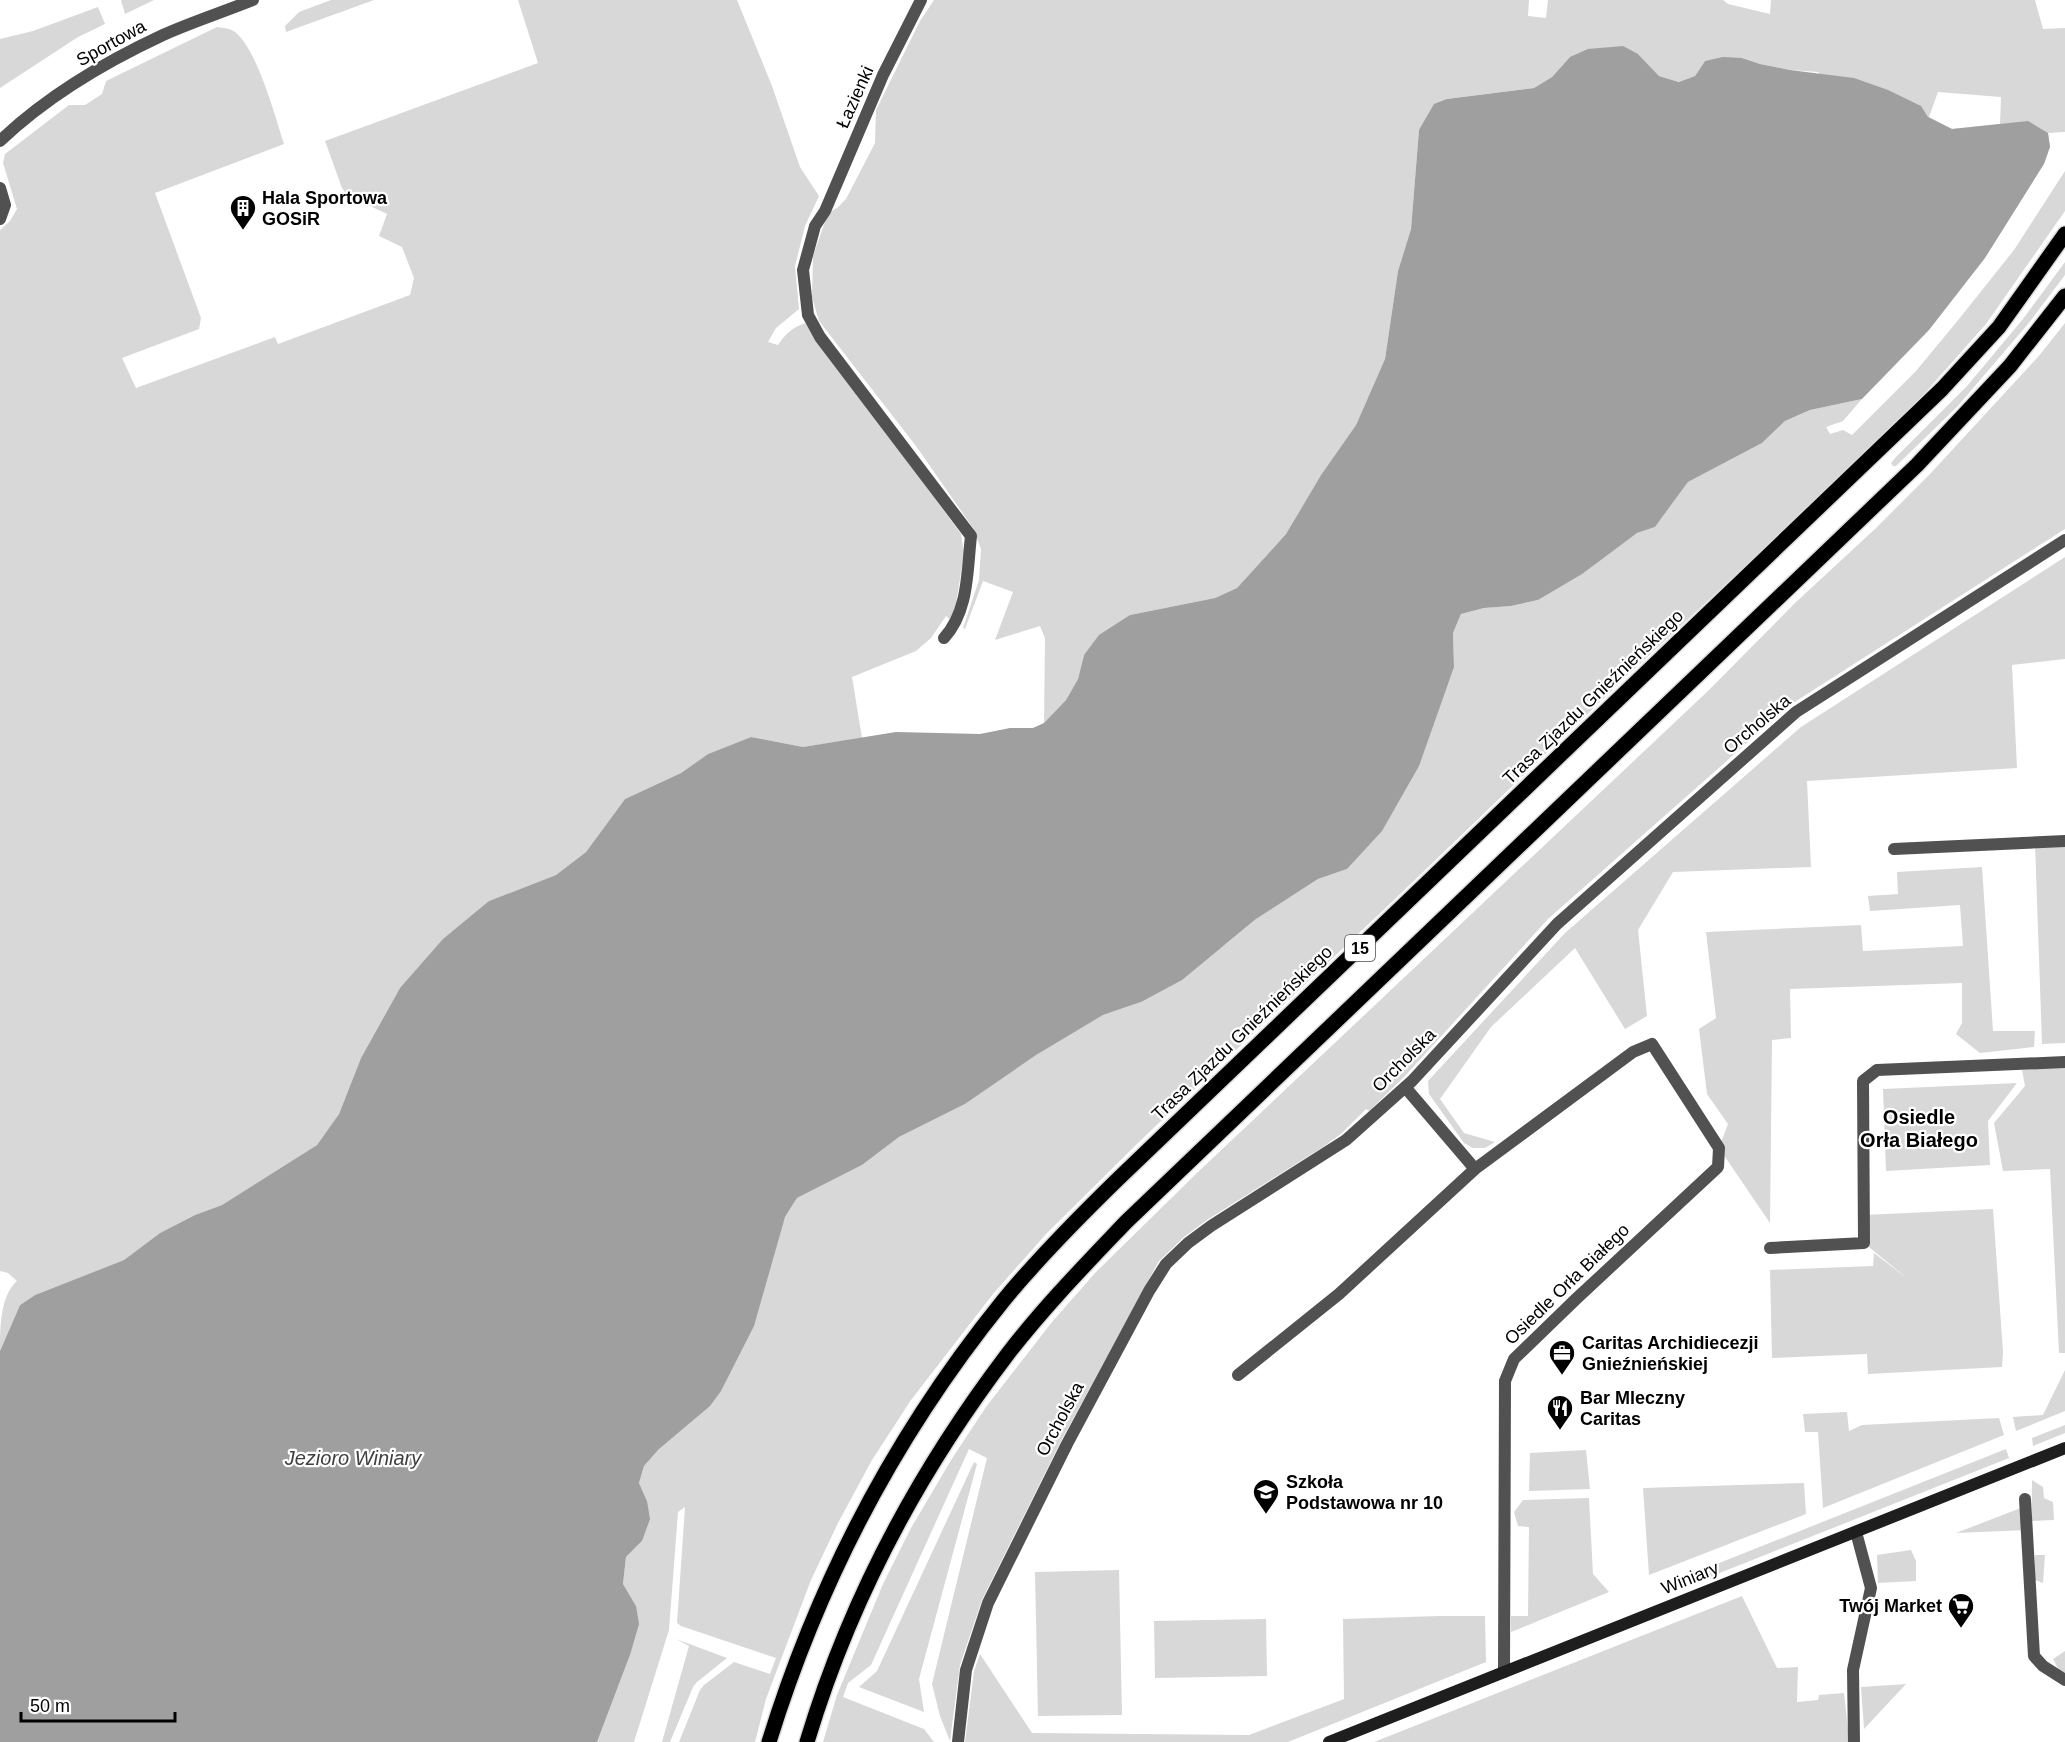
<svg xmlns="http://www.w3.org/2000/svg" width="2065" height="1742" font-family="Helvetica,sans-serif">
	<style>
		.green { fill: #d8d8d8; fill-rule: evenodd }
		.water { fill: #9f9f9f }
		.lines { fill: none; stroke-linecap: round; stroke-linejoin: round }
		.primary-casing { stroke: #dbdbdb; stroke-width: 18 }
		.street { stroke: #515151; stroke-width: 12 }
		.secondary { stroke: #1e1e1e; stroke-width: 12 }
		.primary { stroke: #000; stroke-width: 15 }
		.labels { text-anchor: middle; dominant-baseline: central; stroke-width: 4.5; stroke-linejoin: round; paint-order: stroke }
		.shield { fill: #fff; stroke: #4c4c4c; stroke-width: 1.5 }
		.shield-label { font-size: 16px; font-weight: bold; fill: #000 }
		.street-label { font-size: 18px; fill: #000; stroke: #fff }
		.poi-label { font-size: 18px; font-weight: bold; fill: #000; stroke: #fff; text-anchor: start }
		.neighbourhood-label { font-size: 20px; font-weight: bold; fill: #000; stroke: #fff }
		.water-label { font-size: 20px; font-style: italic; fill: #404040; stroke: #fff }
	</style>
	<rect width="100%" height="100%" fill="#fff"/>
	<path class="green" d="M 121,0 L 154,0 L 125,14 Z
		M 331,0 L 374,0 L 286,32 L 285,26 L 299,12 Z
		M 518,0 L 737,0 L 772,86 L 800,167 L 819,196 L 805,226 L 795,266 L 799,309 L 776,328 L 768,342 L 778,345 C 786,333 792,328 805,323 L 961,534 L 964,554 L 953,622 L 946,616 L 931,638 L 916,651 L 852,677 L 862,738 L 803,747 L 751,737 L 708,754 L 681,773 L 625,799 L 586,852 L 556,875 L 489,901 L 400,988 L 361,1058 L 339,1114 L 317,1145 L 222,1205 L 195,1215 L 160,1233 L 124,1260 L 35,1295 L 20,1305 L 0,1351 C 0,1328 0,1296 17,1281 L 8,1273 L 0,1271 L 0,230 L 10,221 L 17,209 L 3,163 L 5,154 L 69,105 L 85,105 L 102,94 L 106,81 L 217,27 C 223,28 230,28 235,32 C 257,49 275,116 284,144 L 155,193 L 201,318 L 199,329 L 122,358 L 136,388 L 275,337 L 278,344 L 410,295 L 414,278 L 402,247 L 379,236 L 387,214 L 347,195 L 342,188 L 325,141 L 538,63 Z
		M 934,0 L 1529,0 L 1528,16 L 1546,18 L 1548,0 L 1723,0 L 1728,4 L 1770,14 L 1771,0 L 2035,0 L 2043,29 L 2065,28 L 2065,132 L 2048,133 L 2050,147 L 1980,264 L 1818,72 L 1790,70 L 1760,64 L 1742,58 L 1705,61 L 1695,76 L 1680,82 L 1659,76 L 1638,54 L 1570,57 L 1552,77 L 1534,88 L 1447,99 L 1419,130 L 1411,229 L 1398,271 L 1385,359 L 1356,425 L 1321,475 L 1286,534 L 1237,588 L 1215,598 L 1130,615 L 1084,655 L 1078,679 L 1066,700 L 1044,723 L 1045,638 L 1040,626 L 995,640 L 1013,592 L 983,581 L 965,629 L 963,628 L 979,580 L 981,549 L 973,528 L 916,446 L 819,321 L 812,297 L 813,256 L 828,213 L 837,208 L 846,199 L 875,143 L 876,110 L 920,21 ZM 1938,92 L 2001,97 L 2000,124 L 1952,129 L 1929,117 Z
		M 98,7 L 105,24 L 78,37 L 0,88 L 0,39 L 33,31 Z
		M 2065,171 L 2065,211 L 1986,324 L 1924,394 L 1818,498 L 1629,674 L 1395,899 L 1141,1140 L 1047,1233 L 993,1294 L 911,1400 L 872,1460 L 838,1523 L 811,1580 L 766,1699 L 755,1742 L 679,1742 L 700,1690 L 704,1685 L 734,1662 L 770,1674 L 776,1658 L 681,1626 L 677,1623 L 685,1507 L 678,1512 L 669,1630 L 634,1742 L 597,1742 L 630,1655 L 636,1606 L 623,1584 L 626,1557 L 642,1541 L 647,1501 L 639,1483 L 644,1466 L 659,1449 L 776,1243 L 785,1217 L 797,1198 L 862,1165 L 899,1137 L 965,1104 L 1036,1054 L 1103,1015 L 1141,1002 L 1226,944 L 1256,919 L 1318,879 L 1347,869 L 1424,751 L 1427,738 L 1454,667 L 1453,633 L 1461,614 L 1484,608 L 1511,606 L 1538,600 L 1637,533 L 1655,527 L 1688,482 L 1762,443 L 1785,421 L 1810,410 L 1862,399 L 1843,421 L 1826,427 L 1830,434 L 1843,430 L 1852,435 L 1916,371 L 1959,319 L 2014,250 Z
		M 2065,262 L 2065,275 L 2028,324 L 1957,407 L 1896,466 L 1893,466 L 1891,463 L 1896,457 L 1967,386 L 2023,319 Z
		M 2065,323 L 2065,529 L 1790,705 L 1548,919 L 1405,1076 L 1369,1111 L 1366,1109 L 1342,1133 L 1323,1147 L 1207,1220 L 1184,1237 L 1159,1261 L 1060,1443 L 982,1600 L 960,1665 L 950,1741 L 940,1716 L 932,1684 L 987,1458 L 969,1449 L 871,1665 L 848,1683 L 843,1697 L 924,1729 L 934,1742 L 823,1742 L 837,1695 L 883,1584 L 911,1528 L 953,1457 L 986,1407 L 1052,1322 L 1096,1272 L 1198,1172 L 1709,690 L 1795,603 L 1875,529 L 1930,474 L 2038,357 Z
		M 2065,557 L 2065,659 L 2012,665 L 2017,768 L 1807,781 L 1811,867 L 1673,872 L 1638,930 L 1647,1016 L 1625,1029 L 1575,948 L 1491,1027 L 1440,1099 L 1464,1133 L 1495,1142 L 1485,1148 L 1473,1148 L 1464,1143 L 1429,1094 L 1428,1081 L 1565,933 L 1801,727 Z
		M 2065,841 L 2065,1043 L 2042,1044 L 2035,843 Z
		M 1982,867 L 1993,1031 L 2035,1031 L 2034,1047 L 1980,1053 L 1956,1034 L 1962,1023 L 1962,983 L 1790,989 L 1791,1038 L 1772,1040 L 1770,1223 L 1719,1148 L 1728,1124 L 1707,1094 L 1699,1029 L 1716,1018 L 1706,932 L 1861,925 L 1863,951 L 1963,946 L 1960,905 L 1870,911 L 1868,896 L 1898,894 L 1897,872 Z
		M 2065,1066 L 2065,1353 L 2059,1353 L 2050,1169 L 2003,1171 L 1994,1123 L 2025,1086 L 2022,1070 Z
		M 2017,1083 L 1988,1121 L 1990,1165 L 1886,1171 L 1883,1089 Z
		M 1993,1209 L 2003,1352 L 2002,1367 L 1868,1374 L 1867,1354 L 1772,1358 L 1770,1270 L 1873,1266 L 1874,1253 L 1908,1279 L 1864,1243 L 1864,1215 Z
		M 2065,1370 L 2065,1411 L 2016,1431 L 2013,1417 L 2043,1415 Z
		M 1847,1412 L 1849,1431 L 1862,1425 L 1999,1418 L 2004,1435 L 1823,1508 L 1818,1432 L 1805,1432 L 1803,1414 Z
		M 2065,1425 L 2065,1433 L 2033,1446 L 2032,1438 Z
		M 2006,1449 L 2009,1458 L 1687,1586 L 1684,1577 Z
		M 1586,1450 L 1590,1489 L 1529,1491 L 1530,1453 Z
		M 974,1462 L 977,1464 L 919,1679 L 924,1712 L 859,1687 L 877,1671 Z
		M 2032,1480 L 2043,1487 L 2044,1498 L 2053,1502 L 2054,1520 L 2032,1521 Z
		M 1804,1483 L 1806,1514 L 1649,1575 L 1643,1488 Z
		M 1589,1498 L 1593,1574 L 1609,1592 L 1511,1632 L 1511,1616 L 1528,1616 L 1529,1527 L 1518,1526 L 1514,1512 L 1523,1500 Z
		M 2026,1506 L 2027,1530 L 1956,1533 Z
		M 1911,1550 L 1916,1561 L 1916,1581 L 1878,1583 L 1877,1555 Z
		M 2035,1555 L 2045,1555 L 2043,1583 L 2035,1580 Z
		M 1119,1570 L 1122,1715 L 1038,1716 L 1035,1572 Z
		M 1742,1596 L 1777,1668 L 1798,1667 L 1797,1702 L 1818,1700 L 1819,1695 L 1844,1693 L 1849,1739 L 1859,1742 L 1374,1742 Z
		M 1439,1616 L 1485,1616 L 1486,1662 L 1288,1742 L 965,1742 L 974,1671 L 980,1654 L 1032,1733 L 1249,1735 L 1344,1699 L 1343,1619 Z
		M 1266,1619 L 1267,1676 L 1155,1678 L 1154,1621 Z
		M 676,1639 L 727,1658 L 697,1682 L 693,1687 L 670,1742 L 662,1742 L 689,1646 Z
		M 2065,1651 L 2065,1674 L 2059,1670 L 2053,1659 Z
		M 1906,1684 L 1864,1729 L 1861,1687 Z"/>
	<path class="water" d="M 1623,46 L 1638,54 L 1659,76 L 1679,82 L 1695,76 L 1705,61 L 1723,57 L 1742,58 L 1760,64 L 1790,70 L 1854,78 L 1888,90 L 1921,106 L 1928,117 L 1952,129 L 2028,121 L 2048,133 L 2050,147 L 2044,164 L 1985,258 L 1929,330 L 1862,399 L 1810,410 L 1785,421 L 1762,443 L 1688,482 L 1655,527 L 1637,533 L 1582,574 L 1538,600 L 1511,606 L 1484,608 L 1461,614 L 1453,633 L 1454,667 L 1419,766 L 1382,831 L 1347,869 L 1318,879 L 1256,919 L 1182,980 L 1141,1002 L 1103,1015 L 1036,1055 L 965,1104 L 899,1137 L 862,1165 L 797,1198 L 785,1217 L 754,1326 L 721,1391 L 710,1406 L 659,1449 L 644,1466 L 639,1483 L 647,1501 L 650,1519 L 642,1541 L 626,1557 L 623,1584 L 636,1606 L 639,1624 L 630,1655 L 597,1742 L 0,1742 L 0,1351 L 20,1305 L 35,1295 L 124,1260 L 160,1233 L 195,1215 L 222,1205 L 317,1145 L 339,1114 L 361,1058 L 400,988 L 443,939 L 489,901 L 556,875 L 586,852 L 625,799 L 681,773 L 708,754 L 751,737 L 803,747 L 896,732 L 980,734 L 1010,728 L 1033,728 L 1044,723 L 1066,700 L 1078,679 L 1084,655 L 1099,635 L 1130,615 L 1215,598 L 1237,588 L 1286,534 L 1321,475 L 1356,425 L 1385,359 L 1398,271 L 1411,229 L 1419,130 L 1434,104 L 1447,99 L 1534,88 L 1552,77 L 1570,57 L 1588,49 Z"/>
	<g class="lines">
		<g class="primary-casing">
			<path id="primary" d="M 769,1742 C 819,1580 897,1432 1003,1301 C 1039,1257 1078,1218 1118,1179 L 1942,389 L 1999,327 L 2065,234
				M 807,1742 C 849,1602 919,1471 1007,1355 C 1043,1308 1085,1265 1126,1222 L 1917,465 L 2010,366 L 2065,296"/>
		</g>
		<path class="street" d="M 921,0 L 883,75 L 825,211 L 815,226 L 803,270 L 808,315 L 820,337 L 971,536 C 967,570 969,611 944,638
			M 0,141 C 46,97 105,62 163,35 C 192,22 223,12 253,0
			M 0,188 L 5,205 L 0,219
			M 1894,849 L 2065,841
			M 1405,1087 L 1475,1169
			M 1770,1248 L 1864,1243 L 1863,1081 L 1877,1070 L 2065,1062
			M 1238,1375 L 1339,1294 L 1475,1169 L 1633,1052 L 1652,1044 L 1719,1148 L 1718,1167 L 1576,1299 L 1514,1359 L 1505,1381 L 1504,1672
			M 2025,1499 L 2034,1656 L 2043,1666 L 2065,1680
			M 958,1742 L 966,1670 L 988,1603 L 1067,1444 L 1149,1291 L 1166,1264 L 1188,1243 L 1211,1226 L 1346,1140 L 1412,1081 L 1557,924 L 1796,712 L 2065,540
			M 1854,1742 L 1853,1670 L 1871,1588 L 1856,1532"/>
		<path class="secondary" d="M 1329,1742 L 2065,1448"/>
		<use href="#primary" class="primary"/>
	</g>
	<defs>
		<g id="building-pin" transform="scale(1.35)"><path d="M0 17L-7.5 6A9.5 9.5 0 1 1 7.5 6Z" fill="#000" stroke="#fff"/><path d="M-4-6H4V6H1V3H-1V6H-4ZM-2.5-4.3h1.7v1.8h-1.7ZM.8-4.3h1.7v1.8H.8ZM-2.5-1h1.7V.8h-1.7ZM.8-1h1.7V.8H.8Z" fill="#fff"/></g>
		<g id="office-pin" transform="scale(1.35)"><path d="M0 17L-7.5 6A9.5 9.5 0 1 1 7.5 6Z" fill="#000" stroke="#fff"/><path d="M-6-3h4V-5.5h4V-3h4V5H-6ZM-1-4.5V-3h2v-1.5ZM-6 0V1H6V0Z" fill="#fff"/></g>
		<g id="restaurant-pin" transform="scale(1.35)"><path d="M0 17L-7.5 6A9.5 9.5 0 1 1 7.5 6Z" fill="#000" stroke="#fff"/><path d="M-5-6h1v4h1v-4h1v4h1v-4h1v5L-1.5 .5V6h-2V.5L-5-1ZM5-6V6H3V1.5H1.5Q1.5-4 5-6Z" fill="#fff"/></g>
		<g id="school-pin" transform="scale(1.35)"><path d="M0 17L-7.5 6A9.5 9.5 0 1 1 7.5 6Z" fill="#000" stroke="#fff"/><path d="M0-5L7-2L0 1L-7-2ZM-4 1L0 2.5L4 1V4Q0 6-4 4Z" fill="#fff"/></g>
		<g id="supermarket-pin" transform="scale(1.35)"><path d="M0 17L-7.5 6A9.5 9.5 0 1 1 7.5 6Z" fill="#000" stroke="#fff"/><path d="M-6-5.5h2.5l.6 2H6L4.5 2H-2.5L-4.4-4H-6ZM-1.5 3.2a1.3 1.3 0 1 0 .1 0ZM3 3.2a1.3 1.3 0 1 0 .1 0Z" fill="#fff"/></g>
	</defs>
	<g fill-rule="evenodd">
		<use href="#building-pin" x="243" y="208"/>
		<use href="#office-pin" x="1562" y="1353"/>
		<use href="#restaurant-pin" x="1560" y="1408"/>
		<use href="#school-pin" x="1266" y="1492"/>
		<use href="#supermarket-pin" x="1961" y="1606"/>
	</g>
	<g class="labels">
		<rect class="shield" x="1345" y="935" width="30" height="26" rx="4.5"/>
		<g class="shield-label">
			<text x="1360" y="948">15</text>
		</g>
		<g class="street-label">
			<text transform="translate(111 43) rotate(-29)">Sportowa</text>
			<text transform="translate(855 97) rotate(-66)">Łazienki</text>
			<text transform="translate(1593 697) rotate(-44)">Trasa Zjazdu Gnieźnieńskiego</text>
			<text transform="translate(1757 724) rotate(-40)">Orcholska</text>
			<text transform="translate(1242 1033) rotate(-44)">Trasa Zjazdu Gnieźnieńskiego</text>
			<text transform="translate(1404 1060) rotate(-45)">Orcholska</text>
			<text transform="translate(1567 1284) rotate(-44)">Osiedle Orła Białego</text>
			<text transform="translate(1060 1419) rotate(-62)">Orcholska</text>
			<text transform="translate(1690 1578) rotate(-22)">Winiary</text>
		</g>
		<g class="poi-label">
			<text x="262" y="198">Hala Sportowa<tspan x="262" dy="21">GOSiR</tspan></text>
			<text x="1582" y="1343">Caritas Archidiecezji<tspan x="1582" dy="21">Gnieźnieńskiej</tspan></text>
			<text x="1580" y="1398">Bar Mleczny<tspan x="1580" dy="21">Caritas</tspan></text>
			<text x="1286" y="1482">Szkoła<tspan x="1286" dy="21">Podstawowa nr 10</tspan></text>
			<text x="1942" y="1606" text-anchor="end">Twój Market</text>
		</g>
		<g class="neighbourhood-label">
			<text x="1919" y="1117">Osiedle<tspan x="1919" dy="23">Orła Białego</tspan></text>
		</g>
		<g class="water-label">
			<text x="353" y="1458">Jezioro Winiary</text>
		</g>
	</g>
	<path d="M21 1712v9h154v-9" fill="none" stroke="#000000" stroke-width="3"/>
	<text x="30" y="1712" font-size="18" fill="#000000" stroke="#ffffff" stroke-width="4.5" paint-order="stroke">50 m</text>
</svg>
